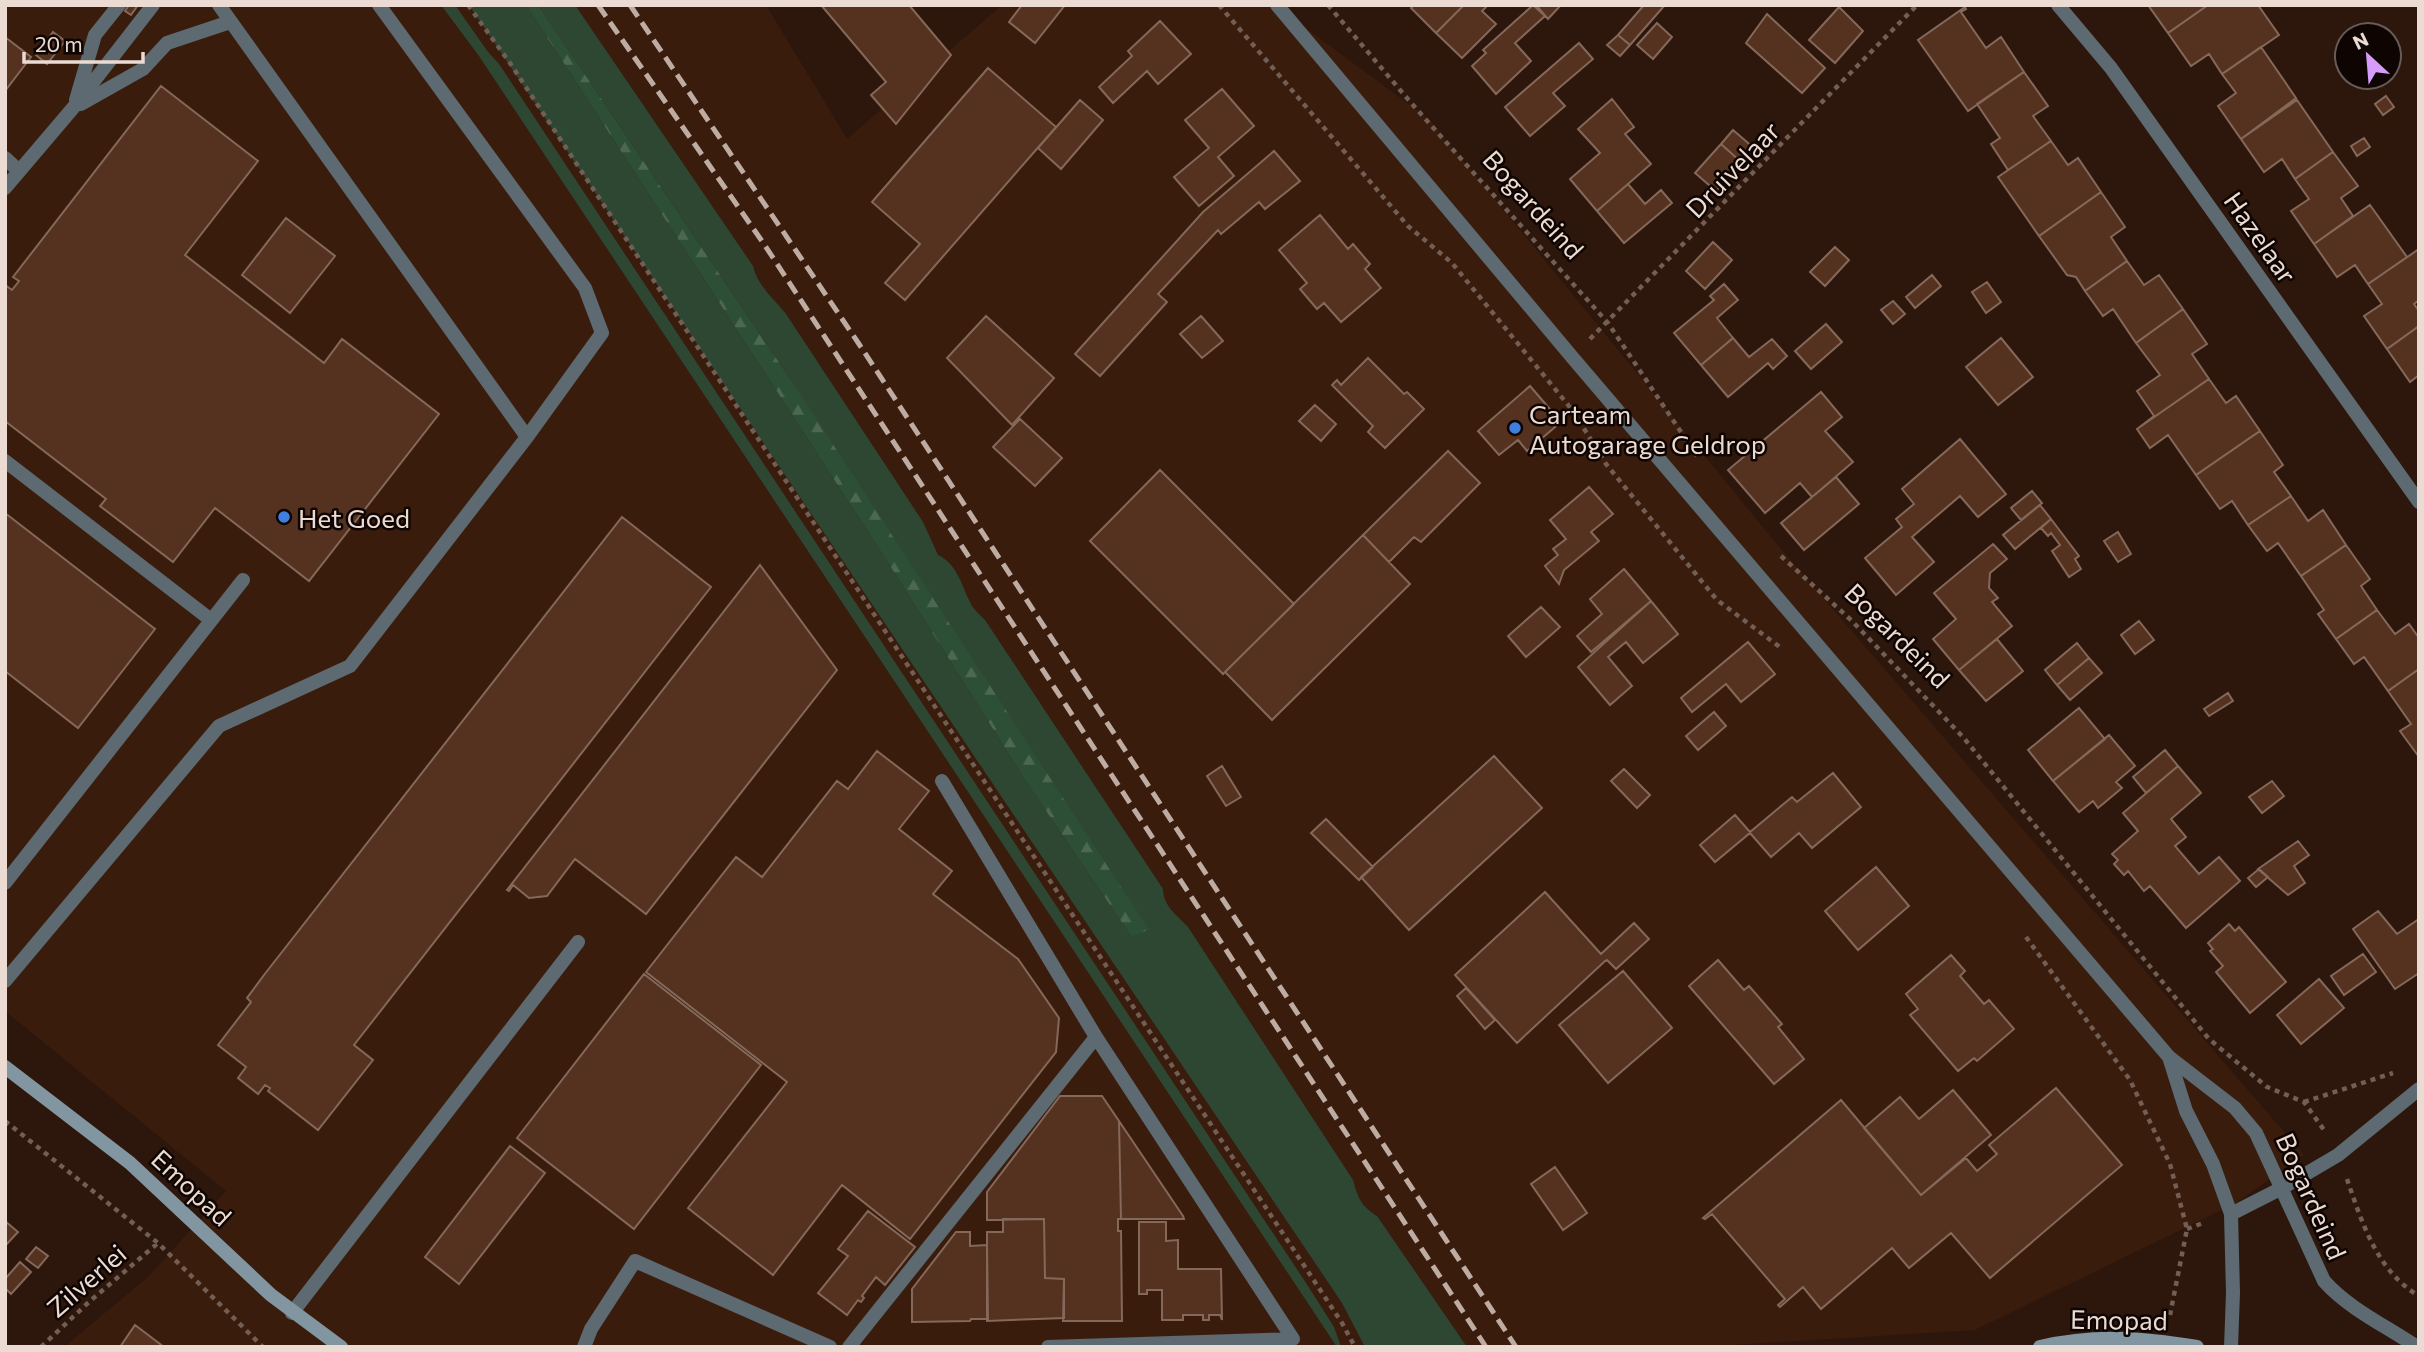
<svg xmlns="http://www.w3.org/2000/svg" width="2424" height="1352" font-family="Commissioner,sans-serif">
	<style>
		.built { fill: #3a1c0d }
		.green { fill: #2e4733 }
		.forest { fill: url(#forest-firs) }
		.building { fill: #55311f; stroke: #84685a; stroke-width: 2 }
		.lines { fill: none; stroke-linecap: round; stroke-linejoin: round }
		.path { stroke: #725e54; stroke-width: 4.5; stroke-dasharray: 5 5; stroke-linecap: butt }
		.service { stroke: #5d6a71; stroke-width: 14 }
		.minor { stroke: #5d6a71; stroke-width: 14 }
		.tertiary { stroke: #5d6a71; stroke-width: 14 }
		.secondary { stroke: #8196a1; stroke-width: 14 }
		.rail { stroke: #beaca3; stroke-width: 5; stroke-dasharray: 14 7; stroke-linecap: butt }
		.shop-dot { fill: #3f7fe0; stroke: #0e0502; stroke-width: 2.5 }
		.labels { text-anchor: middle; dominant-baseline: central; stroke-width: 5; stroke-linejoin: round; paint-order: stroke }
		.street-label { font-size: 26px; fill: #ebdbd3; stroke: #0e0502 }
		.poi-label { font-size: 26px; fill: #ebdbd3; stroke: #0e0502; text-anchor: start }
	</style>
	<defs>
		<pattern id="forest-firs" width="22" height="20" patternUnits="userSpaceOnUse" patternTransform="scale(1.75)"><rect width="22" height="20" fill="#2d4f35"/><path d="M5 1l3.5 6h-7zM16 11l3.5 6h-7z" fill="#4c6851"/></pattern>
	</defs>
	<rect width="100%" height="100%" fill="#2d160b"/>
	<path class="built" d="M 5,5 L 766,5 L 847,139 L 1002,5 L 1275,5 L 1430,120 L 1775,542 L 2304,1155 L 2236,1203 L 1975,1330 L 1699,1347 L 64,1347 L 148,1277 L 226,1191 L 5,1011 Z"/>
	<path class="green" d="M 441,5 L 455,5 L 488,52 L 499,64 L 1306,1283 L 1334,1327 L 1341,1347 L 1337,1347 L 479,56 Z
		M 469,5 L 526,5 L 896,575 L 1025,780 L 1131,936 L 791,380 L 538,5 L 575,5 L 753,266 C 757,285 774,299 786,314 L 923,522 L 938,555 C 957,564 961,584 970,602 C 973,609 979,614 985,620 L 1163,889 C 1163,906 1177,915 1188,927 L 1353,1180 C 1358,1198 1361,1206 1377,1216 L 1467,1347 L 1365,1347 L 1342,1303 Z"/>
	<path class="forest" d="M 526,5 L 538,5 L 791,380 L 1149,930 L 1131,936 L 1025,780 L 896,575 Z"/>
	<path class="building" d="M 129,5 L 138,5 L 131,15 L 125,11 Z
		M 821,5 L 909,5 L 951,55 L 896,124 L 871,95 L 886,82 Z
		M 1022,5 L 1065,5 L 1035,43 L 1009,22 Z
		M 1414,5 L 1464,5 L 1436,33 L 1411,8 Z
		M 1464,5 L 1488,5 L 1482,11 L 1496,24 L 1462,58 L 1436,33 Z
		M 1533,5 L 1545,16 L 1515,43 L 1531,61 L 1496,94 L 1472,66 L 1486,53 L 1483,50 Z
		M 1536,5 L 1561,5 L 1548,19 Z
		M 1644,5 L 1665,5 L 1630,45 L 1618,35 Z
		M 2148,5 L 2208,5 L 2168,33 Z
		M 2208,5 L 2258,5 L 2279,35 L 2222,74 L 2209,54 L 2191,66 L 2168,33 Z
		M 1839,7 L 1863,31 L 1835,63 L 1809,40 Z
		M 1965,7 L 1966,9 L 1961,12 L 1986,48 L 2001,37 L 2024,72 L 1968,111 L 1918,40 Z
		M 1767,14 L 1825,68 L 1802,93 L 1746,43 Z
		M 1160,21 L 1191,54 L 1158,84 L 1147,71 L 1113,103 L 1099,87 L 1132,56 L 1128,51 Z
		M 1657,23 L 1672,37 L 1653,59 L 1637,45 Z
		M 53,32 L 65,41 L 47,64 L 36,55 Z
		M 1618,35 L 1630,45 L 1620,56 L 1607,45 Z
		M 5,37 L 31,57 L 5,91 Z
		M 1579,43 L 1593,59 L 1553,93 L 1565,106 L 1530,136 L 1505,107 Z
		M 2261,47 L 2296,98 L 2241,139 L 2218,106 L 2236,93 L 2222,74 Z
		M 988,68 L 1056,127 L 905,300 L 885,283 L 920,244 L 872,202 Z
		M 2024,72 L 2048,106 L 2033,116 L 2051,141 L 2008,170 L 1991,144 L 2000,138 L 1977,104 Z
		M 161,86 L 258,161 L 185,255 L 324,363 L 342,339 L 439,414 L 309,581 L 215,508 L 173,562 L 100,506 L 106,499 L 5,421 L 5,285 L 12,290 L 19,281 L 13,277 Z
		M 1222,89 L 1254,126 L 1218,157 L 1234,176 L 1199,206 L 1174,177 L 1209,148 L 1185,120 Z
		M 2386,96 L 2394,107 L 2383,115 L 2375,104 Z
		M 1612,99 L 1634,127 L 1625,134 L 1651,164 L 1597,211 L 1570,179 L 1600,153 L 1578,129 Z
		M 1080,100 L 1103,120 L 1061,169 L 1038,148 Z
		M 2297,100 L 2333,152 L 2295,179 L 2282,159 L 2264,172 L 2241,139 Z
		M 1733,130 L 1754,148 L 1741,162 L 1721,144 Z
		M 2364,138 L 2370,147 L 2357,156 L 2351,146 Z
		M 2051,141 L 2068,165 L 2078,158 L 2101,192 L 2039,236 L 1998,177 Z
		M 1721,144 L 1741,162 L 1716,191 L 1695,173 Z
		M 1274,151 L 1300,181 L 1265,209 L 1259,202 L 1221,234 L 1218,230 L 1158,294 L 1167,302 L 1100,376 L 1075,354 L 1203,212 Z
		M 2333,152 L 2358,186 L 2341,198 L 2353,216 L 2314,244 L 2291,211 L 2309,199 L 2295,179 Z
		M 1628,184 L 1645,204 L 1661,190 L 1672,203 L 1624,243 L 1597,211 Z
		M 2101,192 L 2125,227 L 2111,237 L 2127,261 L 2085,291 L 2076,277 L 2067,275 L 2039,236 Z
		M 2370,205 L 2407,257 L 2368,284 L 2355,265 L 2337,277 L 2314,244 Z
		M 1320,215 L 1348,249 L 1353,244 L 1370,264 L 1365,269 L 1381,288 L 1341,322 L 1324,303 L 1317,309 L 1300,289 L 1307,283 L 1279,250 Z
		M 286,218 L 335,256 L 290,313 L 242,275 Z
		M 1713,242 L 1732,260 L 1705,289 L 1686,271 Z
		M 1835,247 L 1849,260 L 1825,286 L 1810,272 Z
		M 2419,249 L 2419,300 L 2414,304 L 2419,311 L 2419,326 L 2387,349 L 2364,316 L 2382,304 L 2368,284 Z
		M 2127,261 L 2144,285 L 2159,275 L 2183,309 L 2136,343 L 2113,309 L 2103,316 L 2085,291 Z
		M 1932,275 L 1941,286 L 1915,308 L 1906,297 Z
		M 1987,282 L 2001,302 L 1986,313 L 1972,292 Z
		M 1724,284 L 1738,300 L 1717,318 L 1733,338 L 1701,365 L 1674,333 L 1714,300 L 1710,296 Z
		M 1893,301 L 1905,314 L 1893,324 L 1881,310 Z
		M 2183,309 L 2207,344 L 2192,354 L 2209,379 L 2137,429 L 2154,416 L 2137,391 L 2160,375 L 2136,343 Z
		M 986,316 L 1054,378 L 1012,425 L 947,358 Z
		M 1201,316 L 1223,341 L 1202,358 L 1180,334 Z
		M 1826,324 L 1842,342 L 1811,369 L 1795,351 Z
		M 2419,326 L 2419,375 L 2410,382 L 2387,349 Z
		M 1733,338 L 1749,357 L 1772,339 L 1787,356 L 1773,369 L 1768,363 L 1728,397 L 1701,365 Z
		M 2001,338 L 2033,377 L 1998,405 L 1966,367 Z
		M 1368,358 L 1404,394 L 1407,392 L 1424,409 L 1385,448 L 1368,432 L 1373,426 L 1332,385 L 1337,380 L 1341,385 Z
		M 2209,379 L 2226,403 L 2236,396 L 2260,431 L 2196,475 L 2168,435 L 2150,448 L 2137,429 Z
		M 1530,386 L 1561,422 L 1527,451 L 1518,440 L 1499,455 L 1478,431 Z
		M 1821,392 L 1842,417 L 1825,431 L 1853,462 L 1812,497 L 1800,483 L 1765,513 L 1728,470 Z
		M 1315,405 L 1336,424 L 1321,441 L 1299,421 Z
		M 1020,419 L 1062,458 L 1035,486 L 993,447 Z
		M 2260,431 L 2283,465 L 2274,472 L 2291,496 L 2248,525 L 2232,501 L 2220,509 L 2196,475 Z
		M 1960,439 L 2006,494 L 1978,517 L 1960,496 L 1912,537 L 1934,562 L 1896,595 L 1865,558 L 1902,527 L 1896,519 L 1914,504 L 1902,489 Z
		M 1448,451 L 1480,483 L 1421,542 L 1414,537 L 1389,562 L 1363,535 Z
		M 1160,470 L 1294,604 L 1223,674 L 1090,541 Z
		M 1836,477 L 1859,504 L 1804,550 L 1781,523 Z
		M 1589,487 L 1613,514 L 1591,532 L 1599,541 L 1564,570 L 1559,584 L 1545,566 L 1558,555 L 1553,549 L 1566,539 L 1550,520 Z
		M 2032,491 L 2042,503 L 2021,520 L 2011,508 Z
		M 2291,496 L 2308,521 L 2323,510 L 2346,545 L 2301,576 L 2278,543 L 2267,551 L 2248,525 Z
		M 2040,505 L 2051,519 L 2015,549 L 2003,535 Z
		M 5,513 L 155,629 L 78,728 L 5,671 Z
		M 622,517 L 711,587 L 354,1045 L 373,1060 L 318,1130 L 268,1091 L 270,1088 L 265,1085 L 258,1094 L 238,1078 L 246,1067 L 218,1045 L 251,1002 L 247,998 L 264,975 Z
		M 2051,519 L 2079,556 L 2075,559 L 2081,569 L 2069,577 L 2052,551 L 2060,545 L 2051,533 L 2048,536 L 2041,528 Z
		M 2118,532 L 2131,554 L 2118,562 L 2104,541 Z
		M 1363,535 L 1410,584 L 1272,720 L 1225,672 Z
		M 1993,544 L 2007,559 L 1990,573 L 1989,588 L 1998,598 L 1992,602 L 2012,626 L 1959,670 L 1933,639 L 1956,619 L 1934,593 Z
		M 2346,545 L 2370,579 L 2361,586 L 2377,610 L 2336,639 L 2318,614 L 2324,610 L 2301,576 Z
		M 760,565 L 837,670 L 646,914 L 575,859 L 547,896 L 529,898 L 513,885 L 509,891 L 507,890 Z
		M 1624,569 L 1651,601 L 1591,652 L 1577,636 L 1602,614 L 1590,599 Z
		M 1651,601 L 1678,634 L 1643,663 L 1626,642 L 1608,657 L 1632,686 L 1610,705 L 1578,667 Z
		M 1541,607 L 1560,627 L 1526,657 L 1508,636 Z
		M 2377,610 L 2395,634 L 2409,624 L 2419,638 L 2419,669 L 2388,691 L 2364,657 L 2354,664 L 2336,639 Z
		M 2139,621 L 2154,640 L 2135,654 L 2121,635 Z
		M 1997,639 L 2023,671 L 1986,701 L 1959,670 Z
		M 1748,642 L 1775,674 L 1741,702 L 1726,684 L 1692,712 L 1681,698 Z
		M 2077,643 L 2089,658 L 2057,685 L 2045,670 Z
		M 2089,658 L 2102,673 L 2070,700 L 2057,685 Z
		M 2419,669 L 2419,757 L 2400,731 L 2411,724 L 2388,691 Z
		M 2228,693 L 2233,701 L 2209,716 L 2204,709 Z
		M 2079,708 L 2105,739 L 2053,781 L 2028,750 Z
		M 1714,712 L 1726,726 L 1698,750 L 1686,736 Z
		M 2109,735 L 2135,766 L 2116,782 L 2122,788 L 2098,808 L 2093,801 L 2079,812 L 2053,781 Z
		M 2165,750 L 2178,766 L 2146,793 L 2133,777 Z
		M 877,751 L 929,791 L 899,829 L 952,871 L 933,894 L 1018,959 L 1059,1018 L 1056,1052 L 910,1239 L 842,1185 L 773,1275 L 688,1208 L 787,1082 L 646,972 L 736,857 L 762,877 L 837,781 L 848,789 Z
		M 1494,756 L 1542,808 L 1409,930 L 1361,877 Z
		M 1222,766 L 1241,797 L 1226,806 L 1207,776 Z
		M 2178,766 L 2201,793 L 2171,819 L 2186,837 L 2175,846 L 2199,874 L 2219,857 L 2240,881 L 2186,928 L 2150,886 L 2144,891 L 2128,871 L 2124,875 L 2114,864 L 2118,860 L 2112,854 L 2138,831 L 2123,813 Z
		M 1624,769 L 1650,795 L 1637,808 L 1611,781 Z
		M 1833,773 L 1861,807 L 1812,848 L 1799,833 L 1771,857 L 1750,833 L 1715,862 L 1700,845 L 1735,815 L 1750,832 L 1792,797 L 1797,802 Z
		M 2272,781 L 2284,796 L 2262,813 L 2249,797 Z
		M 1326,819 L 1373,867 L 1359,880 L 1311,833 Z
		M 2298,841 L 2309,855 L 2294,866 L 2305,883 L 2288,895 L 2258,869 Z
		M 1876,867 L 1909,906 L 1858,950 L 1825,911 Z
		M 2259,869 L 2268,877 L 2256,887 L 2248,878 Z
		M 1545,892 L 1601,954 L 1634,923 L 1649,939 L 1616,969 L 1607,960 L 1605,961 L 1517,1043 L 1455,975 Z
		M 2378,911 L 2397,934 L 2419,919 L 2419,973 L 2395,989 L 2353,929 Z
		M 2229,924 L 2235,931 L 2239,927 L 2286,982 L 2250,1013 L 2216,972 L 2223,966 L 2210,951 L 2213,949 L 2208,943 Z
		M 2363,954 L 2376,972 L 2344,995 L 2331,976 Z
		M 1951,955 L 1965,971 L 1960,976 L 1984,1004 L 1989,1000 L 2014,1029 L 1977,1061 L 1974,1058 L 1958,1071 L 1910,1015 L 1918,1009 L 1906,994 Z
		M 1718,960 L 1744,990 L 1749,986 L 1782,1024 L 1778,1027 L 1804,1059 L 1774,1084 L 1689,986 Z
		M 1623,971 L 1672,1028 L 1608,1083 L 1559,1025 Z
		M 644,974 L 761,1065 L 634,1229 L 517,1138 Z
		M 2319,979 L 2344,1008 L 2301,1044 L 2277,1015 Z
		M 1466,988 L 1495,1020 L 1485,1029 L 1457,996 Z
		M 2056,1088 L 2122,1165 L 1990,1278 L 1951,1233 L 1909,1268 L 1892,1248 L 1821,1309 L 1803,1287 L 1780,1307 L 1778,1305 L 1785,1299 L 1712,1214 L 1705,1219 L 1703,1218 L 1841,1100 L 1921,1195 L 1966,1158 L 1977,1171 L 1997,1154 L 1989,1145 Z
		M 1953,1090 L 1991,1135 L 1921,1195 L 1864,1128 L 1900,1097 L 1919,1119 Z
		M 1060,1096 L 1102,1096 L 1119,1121 L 1121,1219 L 1118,1219 L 1118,1231 L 1121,1231 L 1122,1321 L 1063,1321 L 1064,1279 L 1045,1278 L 1044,1219 L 987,1220 L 987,1192 Z
		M 1119,1121 L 1183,1216 L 1184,1219 L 1121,1219 Z
		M 510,1146 L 545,1173 L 459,1284 L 425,1257 Z
		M 1555,1167 L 1587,1213 L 1563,1230 L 1531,1184 Z
		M 868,1211 L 915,1247 L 885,1285 L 876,1277 L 862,1296 L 864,1298 L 861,1302 L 858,1300 L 847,1315 L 818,1293 L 848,1256 L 838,1249 Z
		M 1003,1219 L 1044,1219 L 1045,1278 L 1064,1279 L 1064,1318 L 987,1321 L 987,1232 L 1003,1232 Z
		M 5,1221 L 18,1232 L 5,1246 Z
		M 1139,1222 L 1166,1222 L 1166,1241 L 1178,1240 L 1178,1269 L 1221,1269 L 1222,1320 L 1220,1315 L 1209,1315 L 1209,1320 L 1203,1320 L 1203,1315 L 1183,1315 L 1183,1320 L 1162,1320 L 1162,1290 L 1147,1290 L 1147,1294 L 1139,1294 Z
		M 956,1232 L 970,1232 L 970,1246 L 987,1245 L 988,1319 L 971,1319 L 970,1321 L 912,1322 L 912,1289 Z
		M 36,1247 L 48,1256 L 38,1268 L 26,1259 Z
		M 20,1262 L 31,1272 L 11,1294 L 5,1288 L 5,1279 Z
		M 135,1325 L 164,1347 L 120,1347 Z"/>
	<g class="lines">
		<path class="path" d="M 468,5 L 510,63 L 1342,1323 L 1355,1347
			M 1219,5 L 1408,226 L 1452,263 L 1573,411 L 1606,464 L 1717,600 L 1781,648
			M 1328,5 L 1412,104 L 1608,323 L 1697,456
			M 1590,339 L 1917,5
			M 1781,556 L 1852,621 L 1963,737 L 2209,1039 L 2267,1087 L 2304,1102 L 2324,1130
			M 2026,937 L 2130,1080 L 2170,1164 L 2187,1229 L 2170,1315
			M 2304,1102 L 2393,1073
			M 5,1121 L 158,1243 L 263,1347
			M 2347,1179 C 2362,1223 2377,1271 2419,1296
			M 2187,1229 L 2203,1223
			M 41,1347 L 90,1301 L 158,1243"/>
		<path class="service" d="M 379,5 L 585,288 L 602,333 L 527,437
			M 76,100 L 95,35 L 119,5
			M 81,104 L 143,69 L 167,43 L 230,22
			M 5,158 L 19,171
			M 5,188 L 73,108 L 153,5
			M 5,461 L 211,620
			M 5,883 L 243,580
			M 5,981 L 219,726 L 350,666 L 527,437 L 219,5
			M 292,1313 L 578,942
			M 584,1347 L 591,1329 L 635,1261 L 830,1347
			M 849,1347 L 1096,1037 L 942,781
			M 1048,1347 L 1293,1339 L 1096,1037"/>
		<path class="minor" d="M 2058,5 L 2111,68 L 2419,502
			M 2231,1214 L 2282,1188 L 2338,1155 L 2419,1089"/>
		<path class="tertiary" d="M 1277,5 L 1572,357 L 2169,1057 L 2235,1108 L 2256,1133 L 2324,1281 C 2349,1309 2386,1326 2417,1347
			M 2169,1057 L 2186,1111 L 2213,1164 L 2231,1214 L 2233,1293 L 2231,1347"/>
		<path class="secondary" d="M 5,1067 L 130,1163 L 271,1295 L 341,1347
			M 2040,1347 C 2095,1334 2142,1338 2197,1347"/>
		<path class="rail" d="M 598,5 L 764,244 L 1486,1347
			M 630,5 L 859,344 L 1516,1347"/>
	</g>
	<g class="shop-dot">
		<circle cx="1515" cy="428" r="7"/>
		<circle cx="284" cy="517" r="7"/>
	</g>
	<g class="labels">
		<g class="street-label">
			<text transform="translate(1732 169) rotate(-46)">Druivelaar</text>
			<text transform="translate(1534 204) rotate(48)">Bogardeind</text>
			<text transform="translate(2261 237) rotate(55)">Hazelaar</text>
			<text transform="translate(1898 635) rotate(45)">Bogardeind</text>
			<text transform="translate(192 1187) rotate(43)">Emopad</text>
			<text transform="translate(2312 1196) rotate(66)">Bogardeind</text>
			<text transform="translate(86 1280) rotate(-41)">Zilverlei</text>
			<text transform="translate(2119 1319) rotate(1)">Emopad</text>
		</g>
		<g class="poi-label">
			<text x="1529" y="413">Carteam<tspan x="1529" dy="30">Autogarage Geldrop</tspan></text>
			<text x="298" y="517">Het Goed</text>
		</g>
	</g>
	<rect width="2424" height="1352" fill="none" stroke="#ebdbd3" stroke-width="14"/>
	<g transform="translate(2368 56) rotate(334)"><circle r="33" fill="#0e0502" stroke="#665b56" stroke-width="2"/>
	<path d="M0-5L12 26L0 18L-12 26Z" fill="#d59cfb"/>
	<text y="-10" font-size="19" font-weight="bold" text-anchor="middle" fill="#ebdbd3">N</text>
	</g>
	<path d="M24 52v10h119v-10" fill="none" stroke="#ebdbd3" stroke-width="3.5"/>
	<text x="35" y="52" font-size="21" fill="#ebdbd3" stroke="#0e0502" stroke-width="5" paint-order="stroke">20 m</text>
</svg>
